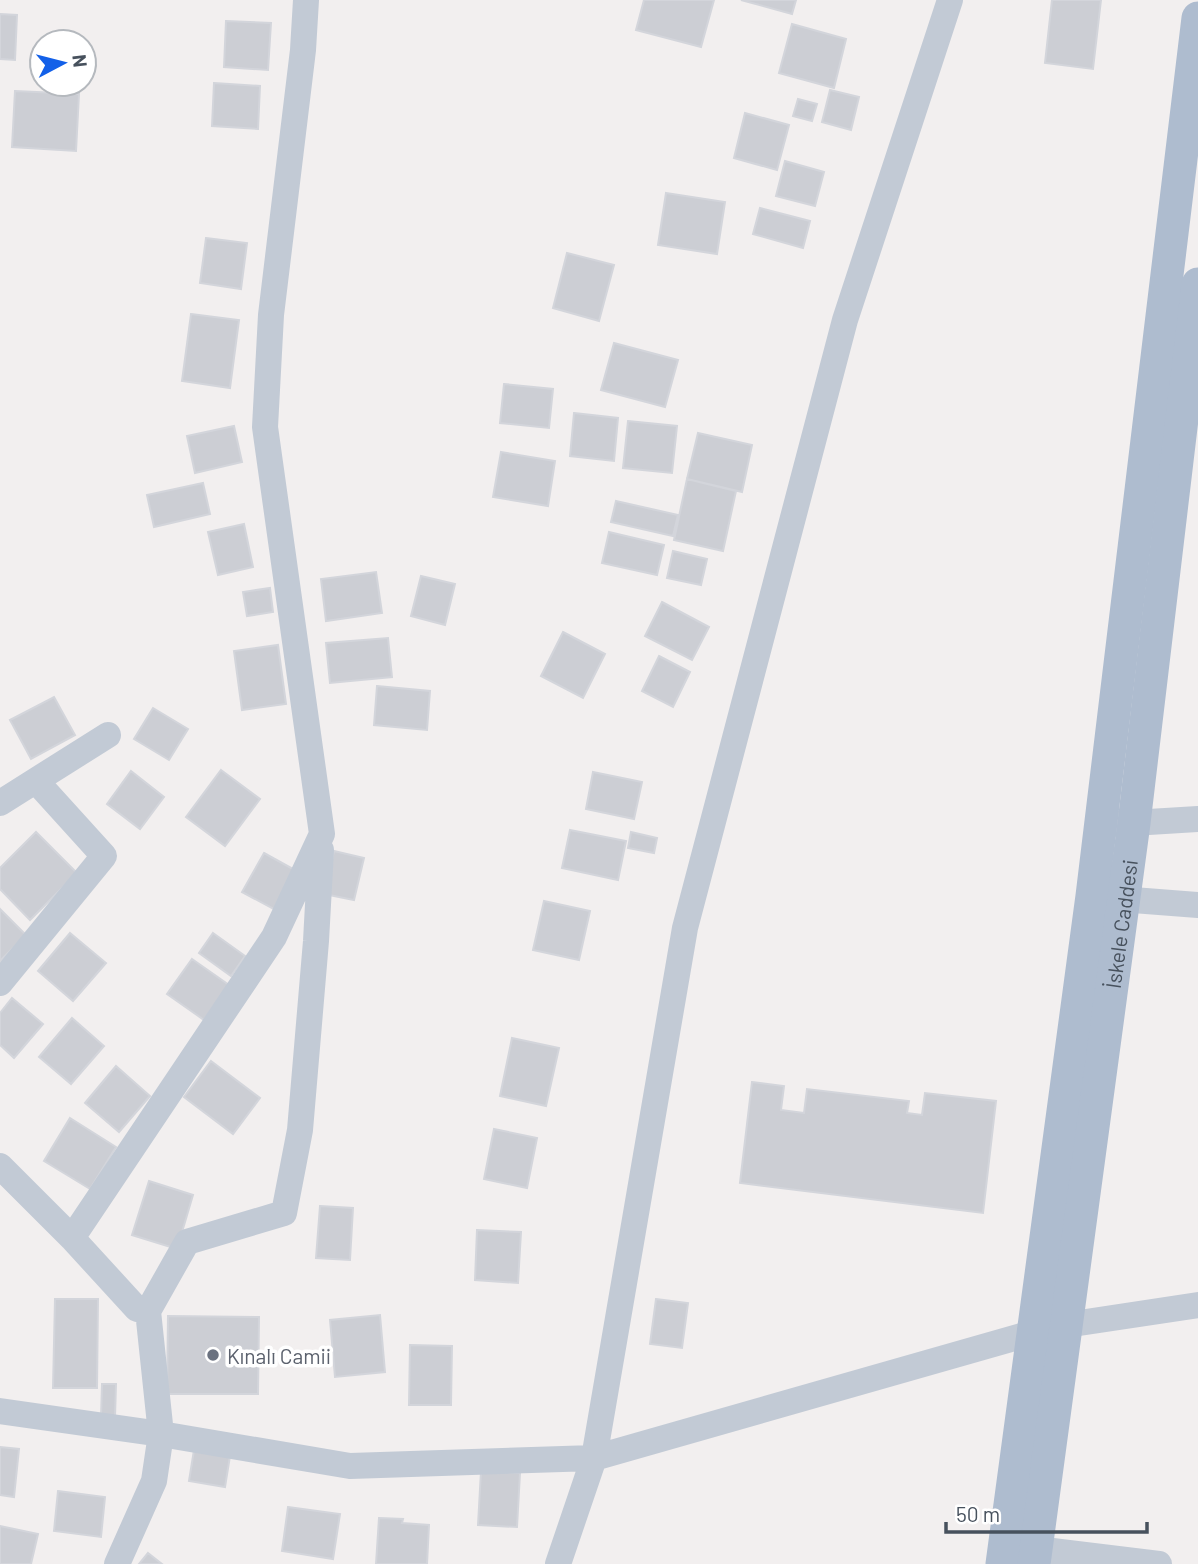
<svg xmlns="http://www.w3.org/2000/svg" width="1198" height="1564" font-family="Barlow,sans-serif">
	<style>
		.building { fill: #ccced4; stroke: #d3d5db; stroke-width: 2 }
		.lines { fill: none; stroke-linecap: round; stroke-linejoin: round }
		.minor { stroke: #c2cad5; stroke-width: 26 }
		.major { stroke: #aebccf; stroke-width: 33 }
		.worship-dot { fill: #6b7280; stroke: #fff; stroke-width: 2.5 }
		.labels { text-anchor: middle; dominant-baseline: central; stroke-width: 7; stroke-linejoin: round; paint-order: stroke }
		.street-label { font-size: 21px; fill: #47515d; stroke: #fff }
		.worship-label { font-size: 21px; fill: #5b616d; stroke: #fff; text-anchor: start }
	</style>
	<rect width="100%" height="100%" fill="#f2efef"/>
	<path class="building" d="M 644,0 L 714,0 L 701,47 L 636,30 Z
		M 741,0 L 796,0 L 792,14 Z
		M 1052,0 L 1101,0 L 1093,69 L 1045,63 Z
		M 0,14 L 17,15 L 15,60 L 0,59 Z
		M 226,21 L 271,23 L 268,70 L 224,67 Z
		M 792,24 L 846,39 L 834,88 L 779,73 Z
		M 214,83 L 260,86 L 258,129 L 212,126 Z
		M 830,90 L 859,97 L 851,130 L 822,122 Z
		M 15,91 L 79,94 L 76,151 L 12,147 Z
		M 798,99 L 817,104 L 812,121 L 793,116 Z
		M 745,113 L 789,125 L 777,170 L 734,158 Z
		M 785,161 L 824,172 L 815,206 L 776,196 Z
		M 666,193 L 725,202 L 717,254 L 658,245 Z
		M 760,208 L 810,221 L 803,248 L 753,234 Z
		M 206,238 L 247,243 L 241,289 L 200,283 Z
		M 567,253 L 614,265 L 599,321 L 553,308 Z
		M 191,314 L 239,320 L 230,388 L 182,381 Z
		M 614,343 L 678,360 L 665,407 L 601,390 Z
		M 504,384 L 553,389 L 549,428 L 500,423 Z
		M 574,413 L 618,418 L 614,461 L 570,456 Z
		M 628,421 L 677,426 L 672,473 L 623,468 Z
		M 234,426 L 242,462 L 195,473 L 187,436 Z
		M 698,433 L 752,445 L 742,492 L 687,479 Z
		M 501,452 L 555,461 L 548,506 L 493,497 Z
		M 687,479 L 736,491 L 723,551 L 674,540 Z
		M 203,483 L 210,514 L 154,527 L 147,495 Z
		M 616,501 L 678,515 L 673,536 L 611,522 Z
		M 244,524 L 253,567 L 218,575 L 208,532 Z
		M 609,532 L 664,545 L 657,575 L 602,563 Z
		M 673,551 L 707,559 L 701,585 L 667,578 Z
		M 376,572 L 382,613 L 326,621 L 321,579 Z
		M 421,576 L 455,584 L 445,625 L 411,616 Z
		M 270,588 L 273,612 L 247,616 L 243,592 Z
		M 662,602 L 709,627 L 692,660 L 645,636 Z
		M 563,632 L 605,654 L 583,698 L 541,676 Z
		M 388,638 L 392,677 L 330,683 L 326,643 Z
		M 278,645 L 286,704 L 242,710 L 234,651 Z
		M 659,656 L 690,672 L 673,707 L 642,691 Z
		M 377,686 L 430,691 L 427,730 L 374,725 Z
		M 54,697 L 75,735 L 31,759 L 10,720 Z
		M 153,708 L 188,729 L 169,760 L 134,739 Z
		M 221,770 L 260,799 L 225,846 L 186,817 Z
		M 131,771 L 164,797 L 140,829 L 107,804 Z
		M 593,772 L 642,782 L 634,819 L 586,809 Z
		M 570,830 L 626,841 L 618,880 L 562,868 Z
		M 36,832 L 77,873 L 30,920 L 0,889 L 0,868 Z
		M 631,832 L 657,838 L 654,853 L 628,848 Z
		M 334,851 L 364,858 L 354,900 L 324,894 Z
		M 264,853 L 302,874 L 281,913 L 242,892 Z
		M 544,901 L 590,911 L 579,960 L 533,950 Z
		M 0,909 L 26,935 L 0,961 Z
		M 70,933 L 106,963 L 73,1001 L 38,971 Z
		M 213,933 L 245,956 L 231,976 L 199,953 Z
		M 192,959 L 229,985 L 204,1020 L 167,994 Z
		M 12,998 L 43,1024 L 14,1058 L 0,1045 L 0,1013 Z
		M 72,1018 L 104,1046 L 71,1084 L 39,1057 Z
		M 512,1038 L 559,1048 L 546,1106 L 500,1096 Z
		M 211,1061 L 260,1098 L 233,1134 L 184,1097 Z
		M 116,1066 L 150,1096 L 119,1132 L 85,1103 Z
		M 752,1082 L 784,1086 L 781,1110 L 804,1113 L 807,1089 L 909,1101 L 907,1113 L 922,1115 L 925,1093 L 996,1101 L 983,1213 L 740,1183 Z
		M 70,1118 L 116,1147 L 90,1189 L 44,1161 Z
		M 494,1129 L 537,1138 L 527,1188 L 484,1179 Z
		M 149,1181 L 193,1195 L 177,1249 L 132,1235 Z
		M 320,1206 L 353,1208 L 350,1260 L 316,1258 Z
		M 477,1230 L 521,1232 L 518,1283 L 475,1280 Z
		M 55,1299 L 98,1299 L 97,1388 L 53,1388 Z
		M 656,1299 L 688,1303 L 682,1348 L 650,1344 Z
		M 380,1315 L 385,1372 L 335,1377 L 330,1320 Z
		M 168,1316 L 259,1317 L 258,1394 L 167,1394 Z
		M 410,1345 L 452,1346 L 451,1405 L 409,1405 Z
		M 102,1384 L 116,1384 L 115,1417 L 101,1417 Z
		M 0,1447 L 19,1449 L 14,1497 L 0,1495 Z
		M 194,1450 L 230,1456 L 225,1487 L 189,1481 Z
		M 481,1471 L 520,1473 L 517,1527 L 478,1525 Z
		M 58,1491 L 105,1497 L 101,1537 L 54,1531 Z
		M 288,1507 L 340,1514 L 333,1559 L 282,1551 Z
		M 379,1518 L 403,1519 L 402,1523 L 429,1525 L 427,1564 L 376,1564 Z
		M 0,1526 L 38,1534 L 31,1564 L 0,1564 Z
		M 148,1553 L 162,1564 L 139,1564 Z"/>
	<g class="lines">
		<path class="minor" d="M 0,803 L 108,735
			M 1116,824 L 1198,819
			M 1107,898 L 1198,905
			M 0,983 L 104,856 L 36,781
			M 0,1166 L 72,1238 L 137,1309 L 148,1311 L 161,1434 L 154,1481 L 117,1564
			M 72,1238 L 274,937 L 322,834 L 265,427 L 271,315 L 303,50 L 306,0
			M 148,1311 L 187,1242 L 284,1213 L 300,1130 L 316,941 L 321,850
			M 0,1411 L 161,1434 L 350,1466 L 594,1458 L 1032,1333 L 1066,1325 L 1198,1305
			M 1036,1549 L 1159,1564
			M 558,1564 L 594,1458 L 685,928 L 845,320 L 950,0"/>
		<g class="major">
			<path d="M 1002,1564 L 1092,896 L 1198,18"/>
			<path id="s1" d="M 1034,1564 L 1134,823 L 1198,284"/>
		</g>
	</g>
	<circle class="worship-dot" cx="213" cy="1355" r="7"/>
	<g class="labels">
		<g class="street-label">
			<text stroke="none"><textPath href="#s1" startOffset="646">İskele Caddesi</textPath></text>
		</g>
		<g class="worship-label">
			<text x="227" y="1355">Kınalı Camii</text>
		</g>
	</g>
	<g transform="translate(63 63) rotate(83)"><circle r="33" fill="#ffffff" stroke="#b5b9be" stroke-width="2"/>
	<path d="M0-5L12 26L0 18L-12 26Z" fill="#1360e8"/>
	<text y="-10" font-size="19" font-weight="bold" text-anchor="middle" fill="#47515d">N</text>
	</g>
	<path d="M946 1522v10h201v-10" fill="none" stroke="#47515d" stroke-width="3.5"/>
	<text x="956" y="1522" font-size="21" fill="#47515d" stroke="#ffffff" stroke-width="5" paint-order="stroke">50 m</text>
</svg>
